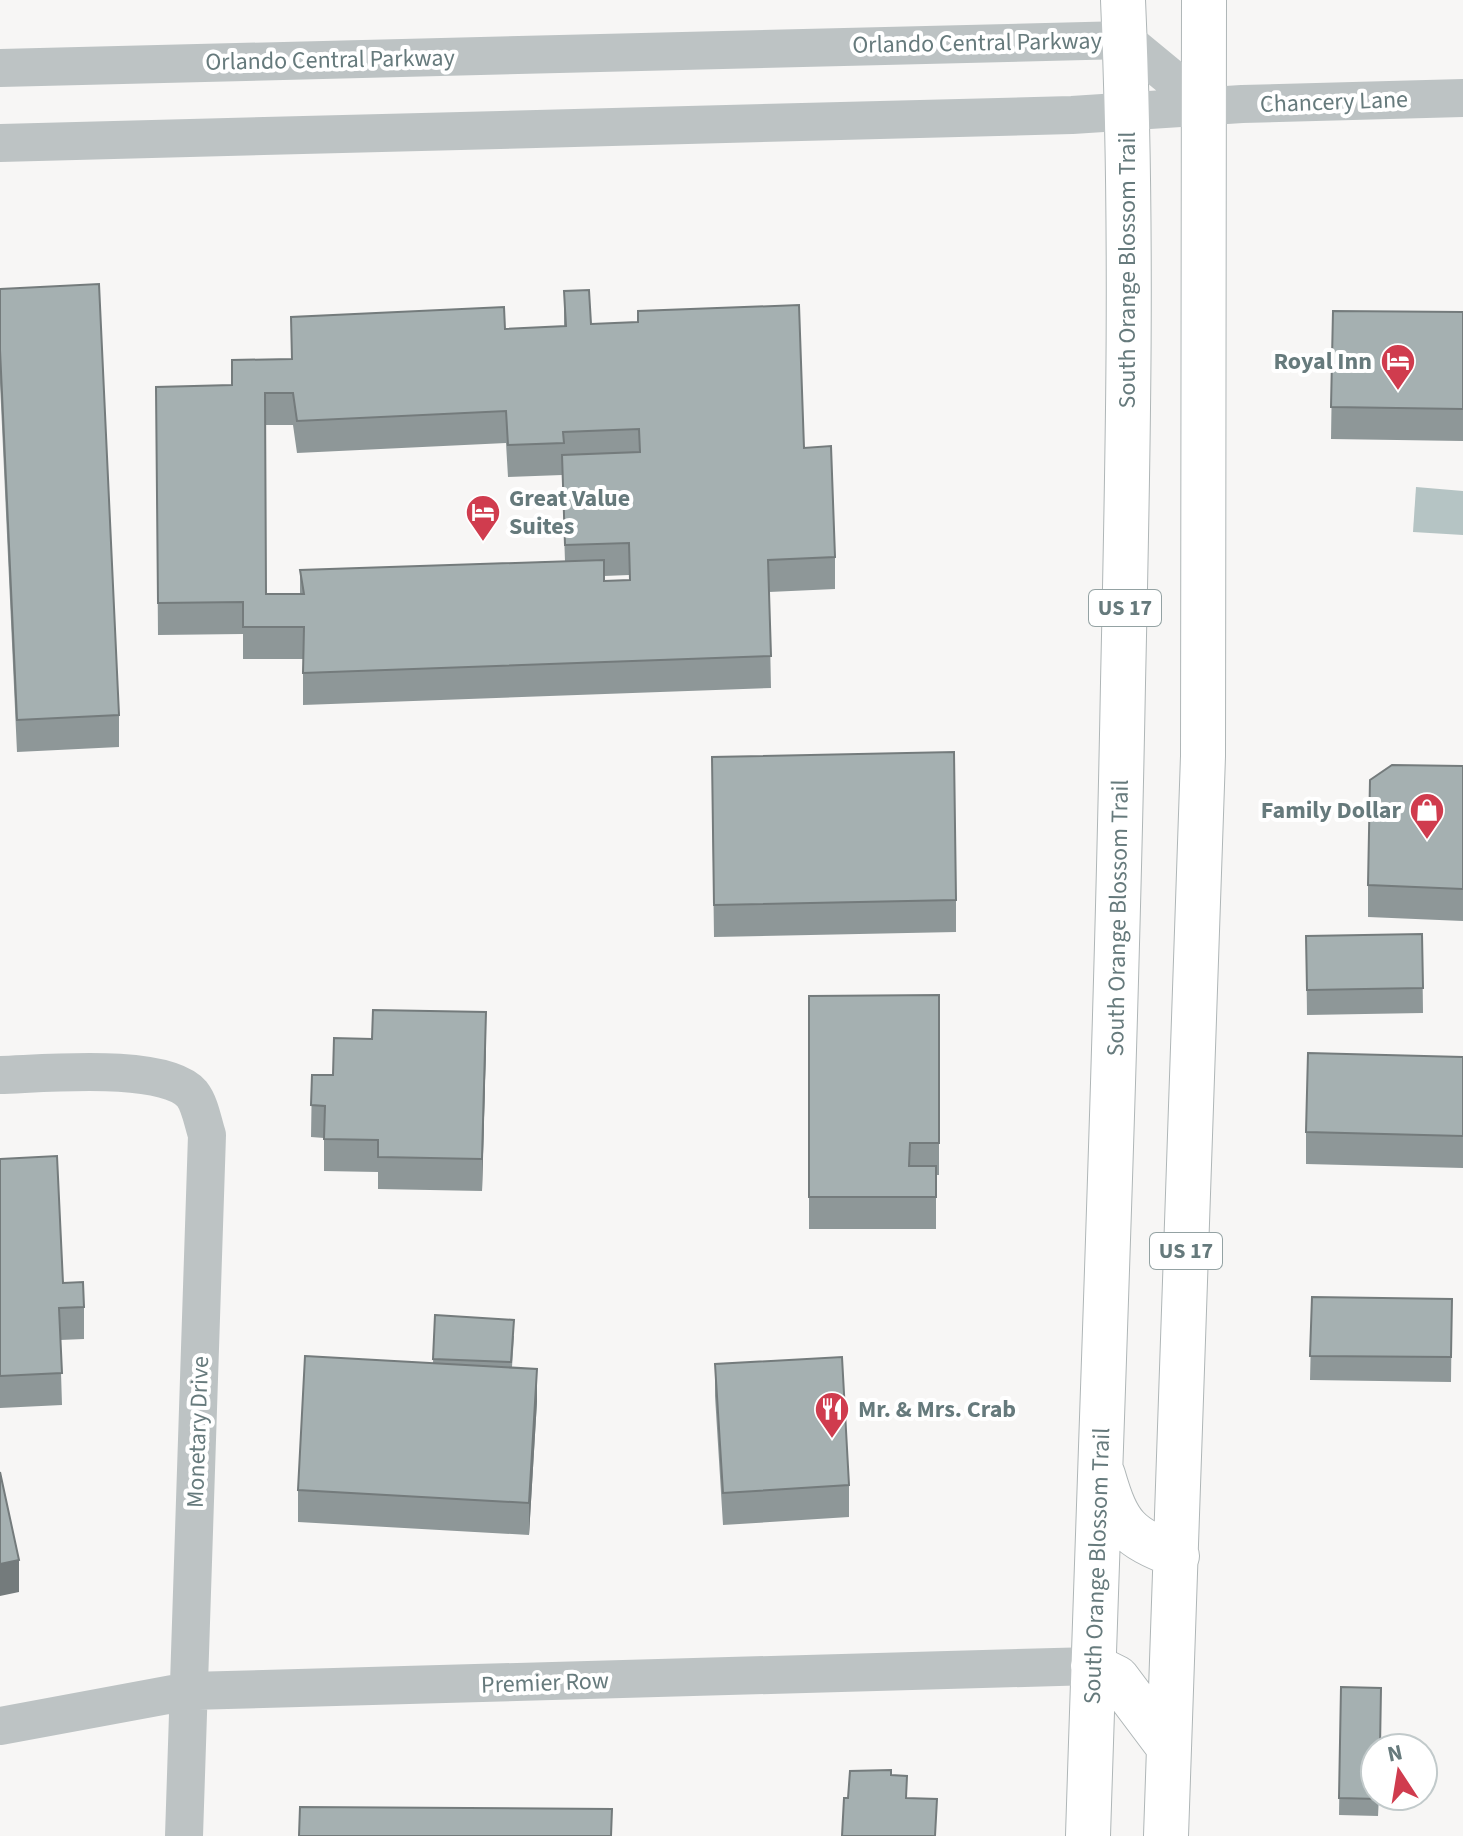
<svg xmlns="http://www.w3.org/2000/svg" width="1463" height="1836" font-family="'Source Sans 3',sans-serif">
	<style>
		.water { fill: #b5c4c4 }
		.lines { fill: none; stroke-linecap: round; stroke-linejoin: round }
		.major-casing { stroke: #afb6b7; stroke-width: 46 }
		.minor { stroke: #bdc3c4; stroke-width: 38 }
		.major { stroke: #fff; stroke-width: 44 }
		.wall { fill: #8e9798; fill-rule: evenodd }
		.shaded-wall { fill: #747b7c }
		.building { fill: #a5b0b1; stroke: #747b7c; stroke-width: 2; fill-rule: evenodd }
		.labels { text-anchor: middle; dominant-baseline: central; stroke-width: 8; stroke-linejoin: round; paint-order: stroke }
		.shield { fill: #fff; stroke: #94a2a3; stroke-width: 2 }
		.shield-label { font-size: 22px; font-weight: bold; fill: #667a7c }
		.street-label { font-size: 24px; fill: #667a7c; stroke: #fff }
		.poi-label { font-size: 24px; font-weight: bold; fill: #667a7c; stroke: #fff; text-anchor: end }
	</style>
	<rect width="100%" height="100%" fill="#f7f6f5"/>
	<path class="water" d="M 1416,487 L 1463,491 L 1463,535 L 1413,532 Z"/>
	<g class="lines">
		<g class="major-casing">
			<path id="major" d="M 1103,1475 C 1118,1527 1127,1536 1177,1556
				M 1093,1666 L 1117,1678 L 1168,1746
				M 1088,1836 C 1100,1452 1116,1067 1123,683 C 1128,456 1133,227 1123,0
				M 1166,1836 L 1203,756 L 1204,0"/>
		</g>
		<path class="minor" d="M 0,68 L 1125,40 L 1205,106
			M 0,143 L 1072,115 L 1242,104 L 1463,98
			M 0,1075 C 42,1074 165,1062 192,1094 C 200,1104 203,1123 207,1135 L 184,1836
			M 0,1726 L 189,1691 L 1093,1666"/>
		<use href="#major" class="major"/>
	</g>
	<path class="wall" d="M 0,289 L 119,715 L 119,747 L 17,752 L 0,383 Z
		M 564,291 L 591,324 L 804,448 L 835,557 L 835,589 L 769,592 L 771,688 L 303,705 L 303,659 L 243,659 L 243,634 L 158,635 L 156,387 L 232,385 L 292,359 L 291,317 L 505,329 L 564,326 ZM 265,425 L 293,425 L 297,453 L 506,443 L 508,477 L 562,475 L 565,561 L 300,570 L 300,594 L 266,594 ZM 629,575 L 629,580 L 604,581 L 604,576 Z
		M 1333,311 L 1463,312 L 1463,441 L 1331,439 Z
		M 1463,766 L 1463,921 L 1368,917 L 1368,885 Z
		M 712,789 L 956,900 L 956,932 L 714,937 Z
		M 1422,934 L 1423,1013 L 1307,1015 L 1306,936 Z
		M 939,995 L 939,1175 L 936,1175 L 936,1229 L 809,1229 L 809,996 Z
		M 486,1044 L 482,1191 L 378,1189 L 378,1172 L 324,1171 L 324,1138 L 311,1137 L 312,1075 L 333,1075 Z
		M 1463,1057 L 1463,1168 L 1306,1164 L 1306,1132 Z
		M 0,1159 L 63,1283 L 84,1307 L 84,1339 L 60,1340 L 62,1405 L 0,1408 Z
		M 1312,1297 L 1452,1299 L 1451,1382 L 1310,1380 Z
		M 435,1315 L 514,1336 L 512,1367 L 537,1401 L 529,1535 L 298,1522 L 298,1490 L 433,1363 Z
		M 715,1364 L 849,1485 L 849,1517 L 723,1525 L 715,1396 Z
		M 1341,1687 L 1379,1796 L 1378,1816 L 1339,1815 Z"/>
	<path class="shaded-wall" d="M 486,1012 L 486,1044 L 482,1191 L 482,1159 Z
		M 537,1369 L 537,1401 L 529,1535 L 529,1503 Z
		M 19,1560 L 19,1592 L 0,1596 L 0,1564 Z"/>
	<path class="building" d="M 99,284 L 119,715 L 17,720 L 0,350 L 0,289 Z
		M 589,290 L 591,324 L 638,322 L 638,311 L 799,305 L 804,448 L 831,446 L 835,557 L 768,560 L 771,656 L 303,673 L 304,627 L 243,627 L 243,602 L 158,603 L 156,387 L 232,385 L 232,360 L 292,359 L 291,317 L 504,307 L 505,329 L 566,326 L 564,291 ZM 265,393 L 293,393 L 297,421 L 506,411 L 508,445 L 564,443 L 563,432 L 639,429 L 640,452 L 562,455 L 565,545 L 629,543 L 630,580 L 604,581 L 604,560 L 300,570 L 304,594 L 266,594 Z
		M 1333,311 L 1463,312 L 1463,409 L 1331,407 Z
		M 954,752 L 956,900 L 714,905 L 712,757 Z
		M 1392,765 L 1463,766 L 1463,889 L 1368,885 L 1370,780 Z
		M 1422,934 L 1423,988 L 1307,990 L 1306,936 Z
		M 939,995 L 939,1143 L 910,1143 L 909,1166 L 936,1166 L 936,1197 L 809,1197 L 809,996 Z
		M 373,1010 L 486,1012 L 482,1159 L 378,1157 L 378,1140 L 324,1139 L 325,1106 L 311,1105 L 312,1075 L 333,1075 L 334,1038 L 372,1039 Z
		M 1308,1053 L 1463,1057 L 1463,1136 L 1306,1132 Z
		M 57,1156 L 63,1283 L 83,1282 L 84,1307 L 59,1308 L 62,1373 L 0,1376 L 0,1159 Z
		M 1312,1297 L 1452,1299 L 1451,1357 L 1310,1356 Z
		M 435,1315 L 514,1320 L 511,1362 L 433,1359 Z
		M 305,1356 L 537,1369 L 529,1503 L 298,1490 Z
		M 842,1357 L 849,1485 L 723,1493 L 715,1364 Z
		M 0,1472 L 19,1560 L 0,1564 Z
		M 1341,1687 L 1381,1688 L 1380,1748 L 1375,1748 L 1375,1796 L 1378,1796 L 1378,1799 L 1339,1798 Z
		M 891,1770 L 891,1775 L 907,1776 L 906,1798 L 937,1799 L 935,1836 L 842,1836 L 844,1798 L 848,1798 L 850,1771 Z
		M 300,1807 L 612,1809 L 611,1836 L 299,1836 Z"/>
	<defs>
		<g id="hotel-pin" transform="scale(1.8)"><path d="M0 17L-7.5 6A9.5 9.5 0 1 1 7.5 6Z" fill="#d03c4e" stroke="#fff"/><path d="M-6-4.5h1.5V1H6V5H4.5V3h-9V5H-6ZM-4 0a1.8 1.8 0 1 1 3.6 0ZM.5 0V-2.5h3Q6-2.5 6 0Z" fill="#fff"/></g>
		<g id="shop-pin" transform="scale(1.8)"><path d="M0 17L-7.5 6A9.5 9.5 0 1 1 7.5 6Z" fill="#d03c4e" stroke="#fff"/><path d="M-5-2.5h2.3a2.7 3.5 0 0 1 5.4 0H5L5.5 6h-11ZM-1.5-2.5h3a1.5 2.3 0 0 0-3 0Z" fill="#fff"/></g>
		<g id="restaurant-pin" transform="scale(1.8)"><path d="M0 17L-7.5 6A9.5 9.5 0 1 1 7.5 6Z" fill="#d03c4e" stroke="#fff"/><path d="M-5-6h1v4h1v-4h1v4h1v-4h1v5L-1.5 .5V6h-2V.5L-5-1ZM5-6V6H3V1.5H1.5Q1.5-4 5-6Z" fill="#fff"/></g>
	</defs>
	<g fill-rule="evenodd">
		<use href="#hotel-pin" x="1398" y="361"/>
		<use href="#hotel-pin" x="483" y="512"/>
		<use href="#shop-pin" x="1427" y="810"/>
		<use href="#restaurant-pin" x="832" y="1409"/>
	</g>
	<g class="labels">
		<g class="shield">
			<rect x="1089" y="590" width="72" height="36" rx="6"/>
			<rect x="1150" y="1233" width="72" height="36" rx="6"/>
		</g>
		<g class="shield-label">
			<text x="1125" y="608">US 17</text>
			<text x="1186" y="1251">US 17</text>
		</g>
		<g class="street-label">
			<text transform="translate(977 43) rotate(-1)">Orlando Central Parkway</text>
			<text transform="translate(330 60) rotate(-1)">Orlando Central Parkway</text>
			<text transform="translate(1334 102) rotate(-2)">Chancery Lane</text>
			<text transform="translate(1127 270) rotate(-90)">South Orange Blossom Trail</text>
			<text transform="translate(1118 918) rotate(-89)">South Orange Blossom Trail</text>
			<text transform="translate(198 1432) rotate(-88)">Monetary Drive</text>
			<text transform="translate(1097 1566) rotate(-88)">South Orange Blossom Trail</text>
			<text transform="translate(545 1683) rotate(-2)">Premier Row</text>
		</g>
		<g class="poi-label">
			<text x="1372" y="361">Royal Inn</text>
			<text x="509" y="498" text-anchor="start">Great Value<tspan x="509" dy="28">Suites</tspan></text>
			<text x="1401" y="810">Family Dollar</text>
			<text x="858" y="1409" text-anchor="start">Mr. &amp; Mrs. Crab</text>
		</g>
	</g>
	<g transform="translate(1399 1772) rotate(348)"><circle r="38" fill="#ffffff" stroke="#c2cacb" stroke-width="2"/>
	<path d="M0-6L14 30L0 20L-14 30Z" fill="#d03c4e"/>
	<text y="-12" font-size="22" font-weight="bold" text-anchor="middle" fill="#667a7c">N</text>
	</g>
</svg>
